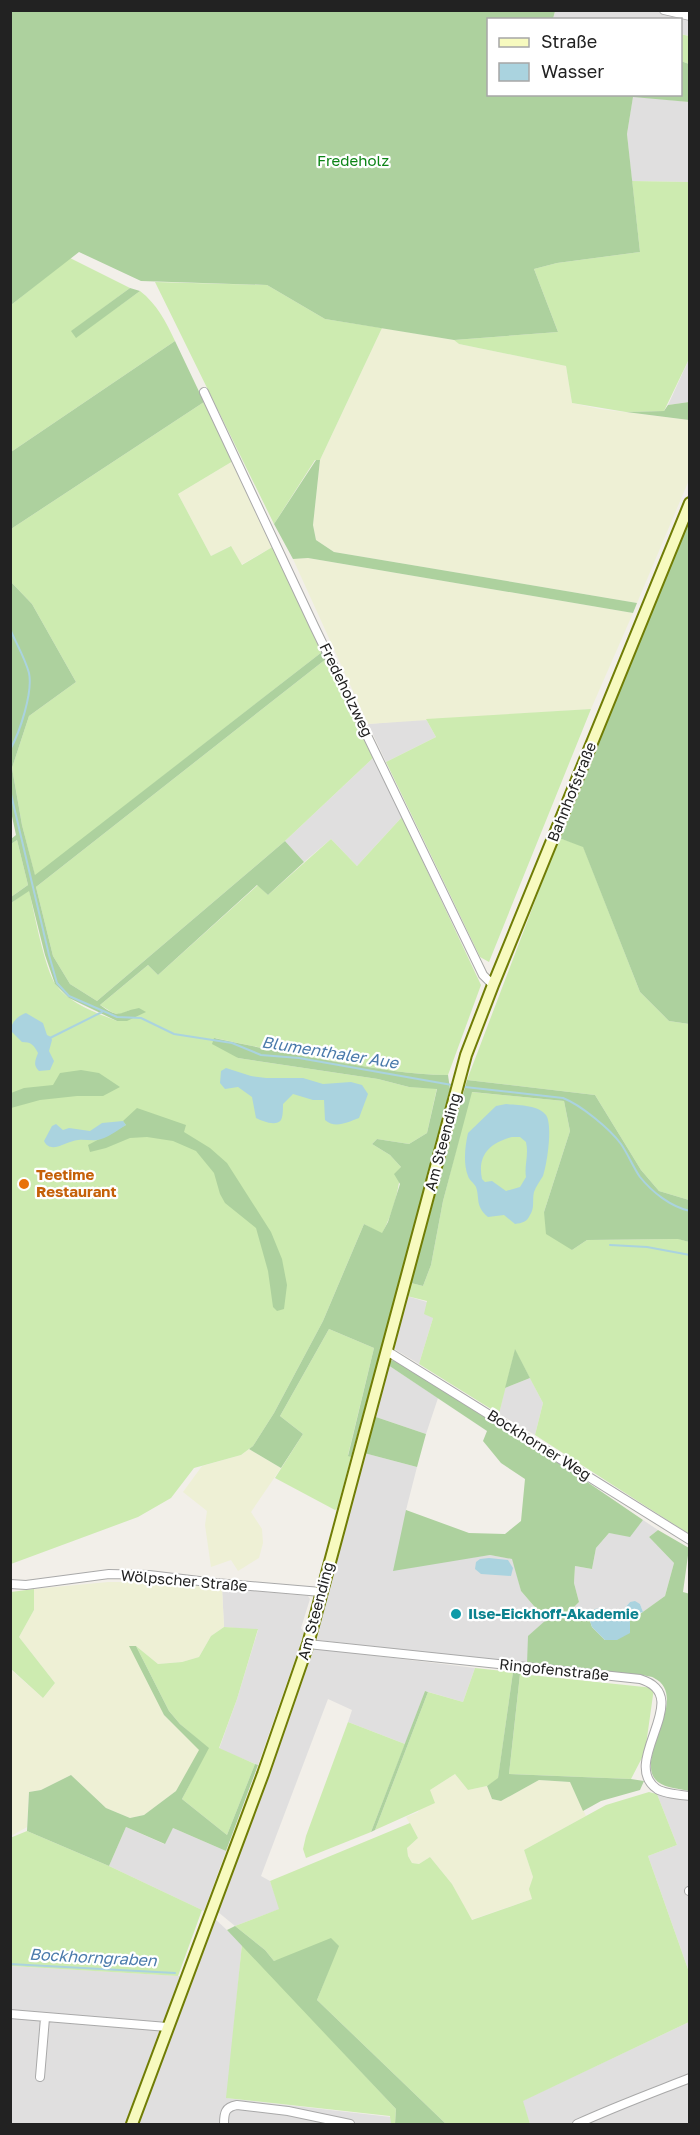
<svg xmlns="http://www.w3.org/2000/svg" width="700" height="2135" viewBox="0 0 700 2135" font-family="'Golos Text',sans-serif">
	<rect width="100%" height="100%" fill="#f2efe9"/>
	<path fill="#e0dfdf" d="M555,11H689V36L681,34L680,20H553Z
		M633,96L689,102V182L632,181L627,134Z
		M689,359V402L668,405Z
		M426,719L436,737L386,762L368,724Z
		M373,758L402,817L357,866L331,839L304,862L285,841Z
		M407,1296L427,1302L433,1318L419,1364L396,1350L393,1345Z
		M388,1365L438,1398L426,1434L373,1416Z
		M530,1378L543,1403L535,1435L499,1414L505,1388Z
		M364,1453L417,1467L406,1510L467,1558L490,1555L513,1559L521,1591L546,1620L527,1664L317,1640L326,1598Z
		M643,1520L658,1530L649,1537L674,1563L665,1596L643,1612L640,1604L630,1602L616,1618L601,1608L592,1610L580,1621L571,1610L579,1602L574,1583L575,1566L592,1569L596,1548L609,1533L630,1536Z
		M222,1588L308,1596L310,1599L301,1628L304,1632L298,1651L258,1765L219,1749L237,1699L258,1630L224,1627Z
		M313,1648L475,1668L463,1702L425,1691L405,1744L348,1722L352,1710L328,1699L261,1876L270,1881L280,1909L235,1926L218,1912Z
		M657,1794L689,1800V1972L648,1856L677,1845Z
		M126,1827L164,1844L173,1828L226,1851L204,1911L109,1866Z
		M214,1918L242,1944L227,2098L391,2117V2124H139Z
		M10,1966L181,1976L125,2124H11Z
		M689,2022V2124H530L522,2101Z"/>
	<path fill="#eef0d5" d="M382,328L454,340L459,344L566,366L572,403L600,409L689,420V480L637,603L334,552L316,540L313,525L320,460Z
		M233,461L274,546L241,565L230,546L211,556L178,494Z
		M308,558L633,613L591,709L368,724L293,559Z
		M249,1449L281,1468L251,1512L262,1529L263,1543L259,1558L238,1571L231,1560L211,1567L205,1525L207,1511L183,1492L202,1466L241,1455Z
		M108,1582H158L222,1588L224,1627L211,1636L199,1657L182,1662L158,1664L136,1646L164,1715L200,1750L176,1791L144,1815L130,1818L106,1808L71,1775L41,1790L29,1792L27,1827L11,1836L10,1669L43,1698L55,1683L19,1637L34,1610V1589Z
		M455,1774L468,1790L487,1786L492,1799L501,1801L539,1780L570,1782L586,1816L524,1850L533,1877L530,1889L532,1899L471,1920L452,1884L430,1857L419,1864L412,1863L408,1856L407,1848L418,1838L406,1817L418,1812L430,1790Z"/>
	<path fill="#cdebb0" d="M680,34L689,36V64L681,61Z
		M632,181L689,182V359L664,411L626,412L572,403L566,366L459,344L454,340L558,332L534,269L557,263L640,252Z
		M70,258L130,288L72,331L76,337L140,291C157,304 166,322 175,341L11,452V305Z
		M155,282L267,285L325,319L382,328L320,460H315L274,524Z
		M204,402L233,461L178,494L211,556L231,546L242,565L274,546L322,652L35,876L22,825L12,768L29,716L76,682L32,604L11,582V529Z
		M326,659L373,758L285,841L97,1001L70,984L53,956L36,887Z
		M591,709L489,962L480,957L386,762L436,737L426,719Z
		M402,817L481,985L448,1075C410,1075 375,1068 338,1062C296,1055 256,1047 215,1038L238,1058L378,1079L409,1087L437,1088L427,1133L409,1144L377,1139L372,1144L390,1155L401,1167C399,1191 393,1212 382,1234L364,1224L323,1321L274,1413L253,1446L241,1455L194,1468L171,1498L138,1517L11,1564V903L29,890C34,912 45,970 56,985C70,1004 97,1013 117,1021L130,1010C116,1018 114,1013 100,1005L148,965L158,975L258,885L268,895L331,839L357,866Z
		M559,838L583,846L640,992L669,1021L689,1024V1200L659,1191L641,1170L595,1095L467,1080Z
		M17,840L28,885L11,897V844Z
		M471,1092L564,1101L570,1131L544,1212L572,1250L587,1240L679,1239L689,1242V1534L535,1435L543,1403L515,1350L499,1414L419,1364L433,1318L424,1314L427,1301L407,1296L411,1283L423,1286L431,1265L443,1201Z
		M329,1329L374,1348L348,1455L351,1457L337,1509L335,1510L275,1478L303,1434L280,1416Z
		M34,1589V1610L19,1637L55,1683L43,1698L11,1669V1592Z
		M224,1627L258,1629L237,1699L219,1748L255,1764L227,1835L182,1799L208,1748L180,1724L169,1711L136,1646L158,1664L182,1662L199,1657L211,1636Z
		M475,1668L513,1672L498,1779L487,1786L468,1790L455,1774L430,1790L435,1803L375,1830L428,1692L463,1702Z
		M520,1674L654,1688L645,1752L631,1779L509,1774Z
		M348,1722L405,1744L371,1832L306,1858L303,1849L306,1836Z
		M649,1792L657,1794L677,1845L648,1856L689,1972V2022L523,2101L530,2124H446L317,2000L338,1946L274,1961L265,1950L235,1926L279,1909L270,1881L410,1823L418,1838L407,1848L408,1856L412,1863L419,1864L430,1857L452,1884L472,1920L532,1899L529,1889L533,1877L524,1850L606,1805Z
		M27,1831L109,1866L202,1910L178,1976L11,1966L10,1838Z
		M242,1944L396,2109L395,2124H391L390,2116L226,2098Z"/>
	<path fill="#add19e" d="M11,10L555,11L553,19L488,20V94H680L681,61L689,64V102L633,97L627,134L640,252L557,263L534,269L558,332L454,340L325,319L267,285L141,281L79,252L11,305Z
		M130,288L140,291L76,338L71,331Z
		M175,341L204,402L11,529V452Z
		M689,402V420L626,412L664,411L668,405Z
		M316,460H320L313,525L316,540L334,552L637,603L633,613L308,558L293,559L274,524Z
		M689,519V1024L669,1021L640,992L583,847L559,838Z
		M11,582L32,604L76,682L29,716L12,768L22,825L35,875L322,652L326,659L36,887L53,956L70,984L97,1001L285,841L304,862L268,895L257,885L158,975L148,965L100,1005C121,1020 117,1012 139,1008L146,1012L127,1021H117L69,998L55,984L45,955L29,891L11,903V897L28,885L17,840L11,844V839L16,835L10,807Z
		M214,1038C255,1047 296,1055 337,1062C375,1068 410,1075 448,1075L450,1089L405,1262L351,1457L348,1456L374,1348L329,1329L280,1416L303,1434L281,1468L249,1449L253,1446L274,1413L323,1321L364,1224L382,1233L388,1222L400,1184L394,1174L401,1167L390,1155L372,1144L377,1139L409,1144L427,1133L437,1089L409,1087L378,1079L238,1058L212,1044Z
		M81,1070L99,1073L120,1087L103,1096H77L40,1100L11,1108V1093L24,1088L53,1085L60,1073Z
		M467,1080L595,1095L641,1170L659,1191L689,1200V1242L678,1239L587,1240L572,1250L546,1234L544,1212L570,1131L564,1101L472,1092L443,1201L431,1265L423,1286L411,1283Z
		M137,1108L186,1125L184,1132L210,1148L227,1163L271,1232L282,1259L287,1285L284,1309L277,1311L273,1307L268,1271L256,1228L225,1203L220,1194L214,1173L196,1151L173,1141L147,1137L130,1138L106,1148L90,1152L88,1145L126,1125L123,1121Z
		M515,1349L530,1378L505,1388Z
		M394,1360L577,1475L643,1520L630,1537L609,1533L596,1548L592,1569L575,1566L574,1583L579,1602L571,1610L580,1621L588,1615L592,1627L605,1640L633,1615L640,1614L665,1596L674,1563L649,1537L658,1530L689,1548L683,1592L690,1594L689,1791C680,1789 666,1788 658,1782C631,1761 692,1697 654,1678C651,1676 645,1676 641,1675L527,1664L528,1636L546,1620L521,1591L512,1559L490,1555L393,1571L406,1510L469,1533L505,1534L521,1521L525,1479L501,1463L483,1441L487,1431L388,1365L389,1361Z
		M373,1416L426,1434L417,1467L364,1453Z
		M129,1646H136L169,1711L180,1724L209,1748L182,1799L227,1835L255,1764L258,1765L226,1851L173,1828L165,1844L126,1827L109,1866L27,1831L29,1792L41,1790L71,1775L106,1808L130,1818L144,1815L176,1791L199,1750L164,1715Z
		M513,1672L520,1674L509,1774L631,1779L644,1781L640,1790L601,1801L583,1811L570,1782L539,1780L501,1801L492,1799L487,1786L498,1778Z
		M425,1691L428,1692L375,1830L371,1832Z
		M235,1926L265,1950L274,1961L331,1938L339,1946L317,2000L446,2124H395L396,2109L227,1930Z"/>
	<path fill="#aad3df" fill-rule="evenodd" d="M26,1013L43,1023L47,1035L51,1037L52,1040L49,1051L54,1061L50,1070L39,1071C33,1065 35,1061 38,1053C34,1045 31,1042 22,1042L11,1031C10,1023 19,1015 26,1013Z
		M226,1068L251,1076L266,1078H303L323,1084L351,1082L362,1085L368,1094L359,1118C348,1122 335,1129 325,1120L324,1100H313L293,1094L283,1104C283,1108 283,1117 281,1120C276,1127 262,1121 256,1118L252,1097L238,1087L225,1089L220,1083L221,1071Z
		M506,1104C518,1105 539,1105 546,1115C553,1125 547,1165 543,1176C540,1181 536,1186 534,1192C532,1200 535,1208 530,1215C527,1222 522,1223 515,1224L504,1215L488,1217C475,1206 480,1199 476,1187C474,1183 469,1180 468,1176C463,1163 465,1146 468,1133L496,1106ZM512,1137H520L526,1142C529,1155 524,1166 526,1177L520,1187L506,1191L492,1181L485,1182L482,1179C477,1155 490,1143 512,1137Z
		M123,1121L126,1125C118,1130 106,1139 97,1140C91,1141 84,1139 78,1140C66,1141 51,1155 44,1141L52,1126L56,1124L63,1130L69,1128L90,1131L102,1123Z
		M489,1558L508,1560L513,1568L511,1576L481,1574L475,1569L476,1562L480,1559Z
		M635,1601L640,1604L643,1612L633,1615L630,1619V1633L617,1640H605L592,1627L588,1615L595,1609L601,1608L616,1618L630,1602Z"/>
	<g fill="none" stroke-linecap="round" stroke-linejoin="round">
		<path stroke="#aad3df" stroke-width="2" d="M10,629C16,643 25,658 29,673C33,692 20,732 10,750
			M10,790L49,955L57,983L69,996L117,1017L141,1018L174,1034L232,1043L261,1055L299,1058L452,1085
			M50,1038L102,1012
			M465,1087L563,1098C581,1105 610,1129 621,1144C628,1154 633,1167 640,1177C652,1192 671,1207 690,1211
			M610,1245L647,1247L690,1255
			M10,1964L175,1973"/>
		<g stroke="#a9a9a9" stroke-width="10">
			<path id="street" d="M664,10L690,16
				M204,392L314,626L483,975L493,985
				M387,1351L690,1540
				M10,1584L26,1585L109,1574L149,1575L216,1583L321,1592
				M308,1644L640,1679C697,1696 618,1762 657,1789C665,1794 681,1795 690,1796
				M689,1891H690
				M10,2014L167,2027
				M40,2077L45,2018
				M224,2124C224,2113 225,2107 237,2105L288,2111L350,2124
				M577,2124C614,2107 652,2093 690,2078"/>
		</g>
		<g stroke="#707d05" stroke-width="14">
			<path id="secondary" d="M132,2124L263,1774L308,1644L466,1055L493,985L690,503"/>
		</g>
		<use href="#street" stroke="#fff" stroke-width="8"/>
		<use href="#secondary" stroke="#f7fabf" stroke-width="10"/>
	</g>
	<circle fill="#e8710a" stroke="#fff" stroke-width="2" cx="24" cy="1184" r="6"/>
	<circle fill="#0f9aa8" stroke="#fff" stroke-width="2" cx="456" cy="1614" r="6"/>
	<g text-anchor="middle" stroke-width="4.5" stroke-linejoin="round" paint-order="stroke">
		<g font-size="15" fill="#0c8416" stroke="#fff">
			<text x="353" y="166">Fredeholz</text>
		</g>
		<g font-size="15" fill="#222" stroke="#fff">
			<text transform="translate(346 690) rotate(64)" y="5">Fredeholzweg</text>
			<text transform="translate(572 792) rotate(-68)" y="5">Bahnhofstraße</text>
			<text transform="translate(443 1142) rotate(-75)" y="5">Am Steending</text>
			<text transform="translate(539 1445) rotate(32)" y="5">Bockhorner Weg</text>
			<text transform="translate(184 1581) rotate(5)" y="5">Wölpscher Straße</text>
			<text transform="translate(316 1611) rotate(-75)" y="5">Am Steending</text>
			<text transform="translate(554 1670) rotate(6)" y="5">Ringofenstraße</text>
		</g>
		<g font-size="15" font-weight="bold" fill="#c56008" stroke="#fff" text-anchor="start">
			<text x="36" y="1180">Teetime<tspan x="36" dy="17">Restaurant</tspan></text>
		</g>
		<g font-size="15" font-weight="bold" fill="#0d838f" stroke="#fff" text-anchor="start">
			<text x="468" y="1619">Ilse-Eickhoff-Akademie</text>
		</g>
		<g font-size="16" font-style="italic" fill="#4a7aab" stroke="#fff">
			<text transform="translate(330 1052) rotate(9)" y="6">Blumenthaler Aue</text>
			<text transform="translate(93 1957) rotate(3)" y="6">Bockhorngraben</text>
		</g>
	</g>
	<rect width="700" height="2135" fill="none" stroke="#222222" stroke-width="24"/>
	<rect x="487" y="18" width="195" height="78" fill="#ffffff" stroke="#a7a7a7" stroke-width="1.5"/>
	<rect x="499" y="38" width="30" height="9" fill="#f7fabf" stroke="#a7a7a7" stroke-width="1.5"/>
	<text x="541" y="48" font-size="18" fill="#222222">Straße</text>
	<rect x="499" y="63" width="30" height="18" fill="#aad3df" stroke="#a7a7a7" stroke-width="1.5"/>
	<text x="541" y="78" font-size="18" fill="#222222">Wasser</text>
</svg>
